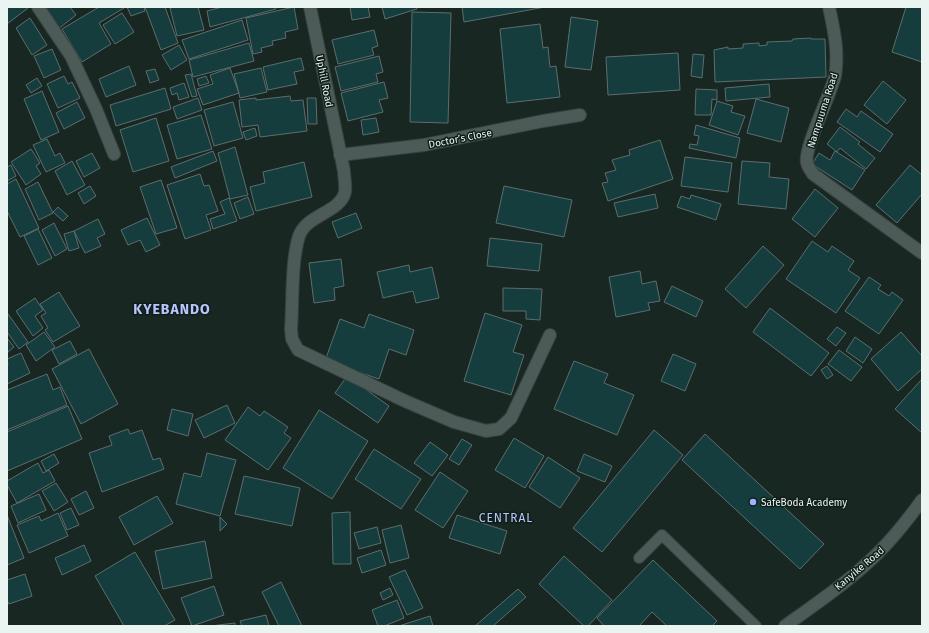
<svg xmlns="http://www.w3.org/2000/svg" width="929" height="633" viewBox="0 0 929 633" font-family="'Fira Sans',sans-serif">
	<rect width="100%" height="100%" fill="#192723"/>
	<path fill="#163d3d" stroke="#5c6d6d" d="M7,7H27L28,8L7,24Z
		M40,7H70L76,15L57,30Z
		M99,7H124V8L99,23L111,44L82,62L62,29Z
		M127,7H144L145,11L131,16Z
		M145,7H165L178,43L161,50Z
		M175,7H198L204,30L177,36L170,8Z
		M222,7H275L276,9L210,27L207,11Z
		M294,7L298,29L285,32L286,38L272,41L273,45L261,48L262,52L253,54L246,18Z
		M350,7H368L370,17L352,20Z
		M382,7H416L417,9L385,19Z
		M462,7H545L464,22Z
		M906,7H922V62L892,52Z
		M412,12L451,13L448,123L410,122Z
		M122,13L134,32L115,44L103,25Z
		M571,17L598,21L591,70L565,67Z
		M30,18L47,45L32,55L16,28Z
		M242,20L248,40L189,59L182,40Z
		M540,24L543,48L548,47L550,67L556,66L560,97L507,103L500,29Z
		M374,30L378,46L372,48L374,55L338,64L332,40Z
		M811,38V39H825L826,77L715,82L714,50L728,47V49L743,48V44L759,43V46L767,45V42L792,41L793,39Z
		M249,43L254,61L193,77L189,60Z
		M179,45L187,60L171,70L162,55Z
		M52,49L61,70L44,78L34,56Z
		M678,53L680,90L608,95L606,57Z
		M693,54L704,55L702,78L691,76Z
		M379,56L383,72L376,74L378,82L341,91L335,67Z
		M301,58L304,70L294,72L297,84L268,90L263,67Z
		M129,66L136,85L106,97L99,79Z
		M230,68L239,93L203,105L197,89L213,84L210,75Z
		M261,68L267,92L240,98L234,74Z
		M155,69L159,80L150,83L146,71Z
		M191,74L197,96L192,97L185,75Z
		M64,76L68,84L72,82L80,98L58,108L47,84Z
		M206,76L209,83L199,86L197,79Z
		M37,78L42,86L31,93L26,85Z
		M883,81L906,100L887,124L864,105Z
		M384,82L388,98L379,100L383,112L348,121L341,93Z
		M184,83L189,97L179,100L177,93L172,95L170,88Z
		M769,84L770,97L726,101L725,88Z
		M165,88L171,109L116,126L110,105Z
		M696,89L717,90V100L712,99L711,115H695Z
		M42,91L59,132L41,140L24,99Z
		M290,96L291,101L303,100L307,131L260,137L258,125L242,127L239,100L256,98V100Z
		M198,98L202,110L177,119L173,107Z
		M307,98H316L317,124H308Z
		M756,99L789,108L781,142L747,133Z
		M717,101L733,106L731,112L745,116L738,135L709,125Z
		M77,102L85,118L64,129L56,113Z
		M233,102L243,138L214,146L204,110Z
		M846,109L857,117L861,111L893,134L880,152L837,122Z
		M201,115L212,149L177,159L167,125Z
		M156,118L169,161L133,172L120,130Z
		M376,118L379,132L363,135L361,120Z
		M696,125L740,138L736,158L689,148L690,144L697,145L699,136L694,135Z
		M840,127L860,142L858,144L875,158L866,169L840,148L837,152L827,144Z
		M255,128L257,136L246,140L243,132Z
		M47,139L55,156L60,153L65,163L46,172L33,145Z
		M660,140L673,179L608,201L602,183L608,182L605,173L616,170L612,160L630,155L629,150Z
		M235,147L248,195L230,199L218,153Z
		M31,149L40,163L36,166L41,174L26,185L11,162Z
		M213,151L217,161L175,178L171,167Z
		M835,151L865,170L852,190L812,164L819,153L830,160Z
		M92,153L100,168L84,177L76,161Z
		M685,157L732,163L728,192L681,186Z
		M72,161L85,185L67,195L55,171Z
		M742,161L770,163L769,177L789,179L786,209L738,204Z
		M304,162L312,197L256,211L250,187L265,183L263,172Z
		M11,165L16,176L7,181V167Z
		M910,165L922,175V194L897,223L876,205Z
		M200,174L204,186L209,185L218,211L206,215L211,230L185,239L167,185Z
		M16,179L39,228L20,237L7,211V184Z
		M161,180L177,228L156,234L140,187Z
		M38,182L53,213L39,220L25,189Z
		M90,186L96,196L84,204L78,193Z
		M504,186L572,200L564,237L496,223Z
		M815,189L838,208L815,237L792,219Z
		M655,194L658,208L618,217L614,203Z
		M691,195L721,204L716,220L677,207L681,196L690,199Z
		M248,197L254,214L240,219L234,203Z
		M229,198L237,221L213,229L210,219L225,214L220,202Z
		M58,207L68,216L63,221L53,212Z
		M356,213L362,228L338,238L332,222Z
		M147,218L160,245L146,252L140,240L128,245L121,230Z
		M98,219L105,234L97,238L101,246L85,253L74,231Z
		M54,223L67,249L55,256L42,230Z
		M38,229L52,258L38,265L24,236Z
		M74,231L79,248L69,251L64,234Z
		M490,238L542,244L539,271L487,266Z
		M812,241L828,252L832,246L854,261L848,270L860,278L836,313L786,279Z
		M763,246L784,265L746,308L725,289Z
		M341,259L344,286L334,288L335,300L314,303L309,263Z
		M409,265L410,272L432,267L439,298L416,303L413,291L383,298L377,272Z
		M640,271L642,284L656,281L660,301L648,303L650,310L616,317L609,277Z
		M869,277L881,285L878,289L889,296L892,292L903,300L879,334L845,311Z
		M672,286L703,301L696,317L664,302Z
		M503,288L542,289L540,320L526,319V311H503Z
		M59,292L80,326L53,342L45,330L48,328L41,316L46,313L40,304Z
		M35,298L43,310L35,316L43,328L33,336L16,311Z
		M770,308L829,353L811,376L753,332Z
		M485,313L522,325L513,352L524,355L511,395L464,381Z
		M8,314L28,342L19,349L7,332V315Z
		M369,314L414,330L406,355L389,349L379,379L325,361L340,319L364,328Z
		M837,327L846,333L836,346L827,339Z
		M44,332L55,347L36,361L26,345Z
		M901,332L922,356V369L898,391L871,359Z
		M855,337L872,349L863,363L846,351Z
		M7,338L14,347L7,353Z
		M70,341L77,354L59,364L52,350Z
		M89,349L118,404L81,424L52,369Z
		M839,350L862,367L851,381L828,364Z
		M21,353L30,373L7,384V365H8L7,359Z
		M673,354L696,364L685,391L661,381Z
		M574,361L608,374L604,383L634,395L617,435L554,409Z
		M827,366L833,375L827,379L821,370Z
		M47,374L53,390L60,387L67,405L7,430V390Z
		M347,376L389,406L378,423L335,393Z
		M922,379V433L895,409Z
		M227,405L235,423L204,438L195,420Z
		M68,406L82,439L7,471V432Z
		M248,407L260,416L264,411L288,427L284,433L291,438L268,470L225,440Z
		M172,409L193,414L188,436L167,430Z
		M319,410L368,441L332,499L283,468Z
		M128,429L130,434L142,430L153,460L160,458L164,469L102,492L89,453L112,445L109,436Z
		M654,430L683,455L602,552L573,528Z
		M705,434L824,544L800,569L682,460Z
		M514,438L544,456L525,488L495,470Z
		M462,439L472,445L459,465L449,459Z
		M430,442L448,455L432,476L414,463Z
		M374,449L421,479L401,509L355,479Z
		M207,453L236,460L220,516L176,504L184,473L201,477Z
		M54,454L59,463L46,471L41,461Z
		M584,454L612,466L605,482L577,471Z
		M548,457L580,478L560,508L529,487Z
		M38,463L43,473L49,470L55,481L17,503L7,485V481Z
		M440,472L468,491L443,528L415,510Z
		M244,476L300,488L292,526L235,514Z
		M56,483L68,502L54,511L42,491Z
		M86,491L94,508L79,515L71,499Z
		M39,494L46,510L18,523L11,506Z
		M157,496L173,523L134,545L119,517Z
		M71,508L79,525L67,530L60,513Z
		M350,512L351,564H333L332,513Z
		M58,513L68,536L29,553L17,525L39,516L41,521Z
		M7,515L24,558L7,565Z
		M457,515L507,531L500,554L449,538Z
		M220,517L227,524L220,531Z
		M401,525L409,558L390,563L382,530Z
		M377,527L381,543L359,549L354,533Z
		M205,541L212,578L163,589L155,551Z
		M84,545L91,561L62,575L55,558Z
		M381,550L386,565L362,573L357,558Z
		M135,552L175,620L164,626H124L95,576Z
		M564,556L612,600L588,626H584L539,584Z
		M653,560L717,621L712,626H667L652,612L639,626H604L597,618Z
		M405,570L423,608L407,615L389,577Z
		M25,574L32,596L9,604L7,600V580Z
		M281,582L302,626H279L262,592Z
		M214,586L224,615L192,626L181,598Z
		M390,588L393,595L383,600L380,593Z
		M518,589L526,597L493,626H475Z
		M397,600L404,618L384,626H378L372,610Z
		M266,615L269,626H242L240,621Z
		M430,616L433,626H399Z
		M235,623V626H210Z"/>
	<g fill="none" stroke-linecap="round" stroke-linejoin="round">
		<g stroke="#37423f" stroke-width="12">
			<path id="service" d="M639,558L662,535L756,626"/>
		</g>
		<g stroke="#37423f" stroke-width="14">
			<path id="minor" d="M38,7L71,56L96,109L114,154
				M310,7L344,171C344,178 346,185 345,192C340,213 307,214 299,236C291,262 293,301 291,329L292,339L298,350L405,401L454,422L486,431L499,429L511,418L550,335
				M829,7C834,30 839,53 835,76C831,94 803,150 807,163C808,167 811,171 813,174L922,253
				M340,155L424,145L543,121L580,115
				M785,626C817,603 851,580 879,552C895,536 909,518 922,500"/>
		</g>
		<use href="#service" stroke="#4c5b57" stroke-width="10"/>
		<use href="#minor" stroke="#4c5b57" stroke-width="12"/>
	</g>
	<circle fill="#a4b2fc" stroke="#101e1a" stroke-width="1.5" cx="753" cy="502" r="4"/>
	<g text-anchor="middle" stroke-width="3" stroke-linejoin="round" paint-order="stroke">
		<g font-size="10" fill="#eaf4f1" stroke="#101e1a">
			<text transform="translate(325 81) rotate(79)" y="4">Uphill Road</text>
			<text transform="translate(822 110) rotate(-72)" y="4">Nampuuma Road</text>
			<text transform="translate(460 138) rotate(-11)" y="4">Doctor’s Close</text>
			<text transform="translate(859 568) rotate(-40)" y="4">Kanyike Road</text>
		</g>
		<g font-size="10" fill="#eaf4f1" stroke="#101e1a" text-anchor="start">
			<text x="761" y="506">SafeBoda Academy</text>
		</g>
		<g font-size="12" letter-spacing="1" fill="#b9c5fd" stroke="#101e1a">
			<text x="506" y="522">CENTRAL</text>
		</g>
		<g font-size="14" font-weight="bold" letter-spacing="1" fill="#b9c5fd" stroke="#101e1a">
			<text x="172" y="314">KYEBANDO</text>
		</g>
	</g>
	<rect width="929" height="633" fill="none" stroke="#eaf4f1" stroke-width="16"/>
</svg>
